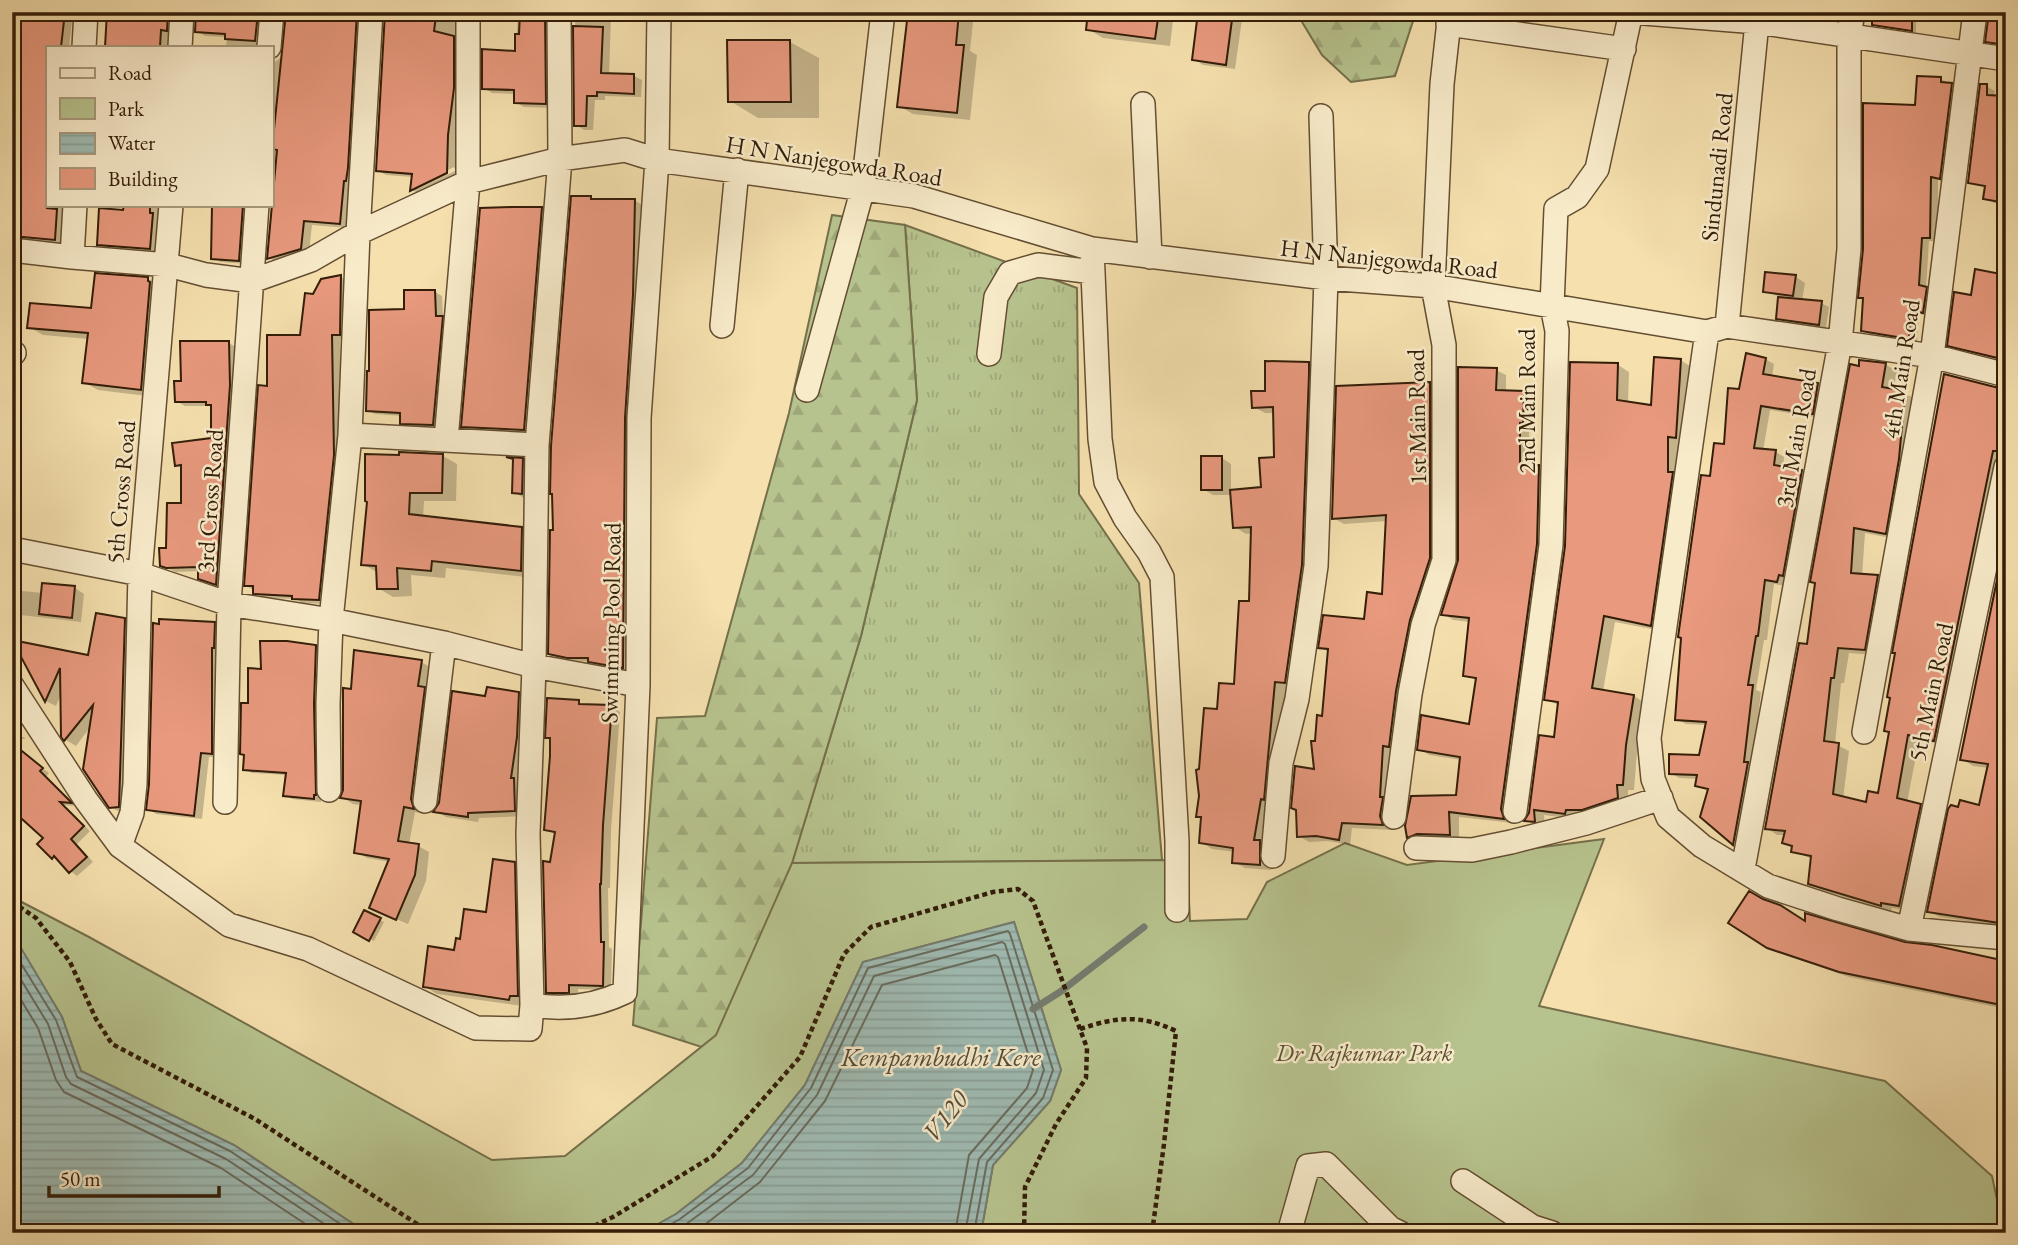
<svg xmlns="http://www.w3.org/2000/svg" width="2018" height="1245" viewBox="0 0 2018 1245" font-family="'EB Garamond',serif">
	<defs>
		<pattern id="grass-tufts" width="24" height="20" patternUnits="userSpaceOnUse" patternTransform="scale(1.75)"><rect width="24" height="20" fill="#b7c38e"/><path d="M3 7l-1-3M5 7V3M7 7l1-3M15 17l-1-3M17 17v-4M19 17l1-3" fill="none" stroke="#9ea779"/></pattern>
		<pattern id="forest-firs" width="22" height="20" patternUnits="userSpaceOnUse" patternTransform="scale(1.75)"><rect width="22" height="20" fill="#b7c38e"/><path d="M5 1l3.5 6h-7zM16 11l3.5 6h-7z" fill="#9ea779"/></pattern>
		<pattern id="water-rules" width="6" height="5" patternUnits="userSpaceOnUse" patternTransform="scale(1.75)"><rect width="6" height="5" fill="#9fbbb3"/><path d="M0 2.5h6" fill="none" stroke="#89a098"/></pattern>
	</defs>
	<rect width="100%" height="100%" fill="#f5e0ae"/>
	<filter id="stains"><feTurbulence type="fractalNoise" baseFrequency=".00286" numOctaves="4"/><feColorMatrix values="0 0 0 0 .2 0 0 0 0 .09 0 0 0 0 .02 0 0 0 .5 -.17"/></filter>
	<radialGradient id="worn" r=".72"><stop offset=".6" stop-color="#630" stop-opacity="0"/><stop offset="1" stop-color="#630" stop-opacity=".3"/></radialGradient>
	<path fill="url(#grass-tufts)" stroke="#75704b" stroke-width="2" d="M905,225L1077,288L1079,494L1139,583L1162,860L792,863L861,636L917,400Z"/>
	<path fill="url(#forest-firs)" stroke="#75704b" stroke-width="2" d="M1296,12H1416L1395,76L1351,82L1322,55Z
		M832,215L905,225L917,400L861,636L742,1028L714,1051L633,1025L657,718L705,716L789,413Z"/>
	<path fill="#b7c38e" stroke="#75704b" stroke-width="2" d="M1604,839L1539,1006L1885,1081L1992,1176L2004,1233H981L993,1165L1050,1101L1061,1070L1014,922L863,962L805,1085L742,1163L676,1214L642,1233H367L234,1145L81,1071L62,1017L18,944L12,941V897L89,937L492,1160L565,1156L716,1035L792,863L1187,860L1190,921L1247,919L1267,882L1345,843L1407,865Z"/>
	<path fill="url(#water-rules)" stroke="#747c6f" stroke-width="2" d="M1014,922L1061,1070L1050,1101L993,1165L981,1233H642L676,1214L742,1163L805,1085L863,962Z
		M12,941L18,943L62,1017L81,1071L234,1145L367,1233H12Z"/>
	<path fill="#0003" d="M12,12H73L69,47H47V205H64L63,244L12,239Z
		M102,12H177L169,47H106L108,21L101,17Z
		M196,12H268L264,47H226L227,37L205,36L197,31Z
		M286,12H366L348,228L312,225L309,253L277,262L269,258L273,205L271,61L275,62L281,57Z
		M387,12H463L462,93L455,169L454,167L419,185V188L455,171V177L420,194L412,190L413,177L386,175L377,170Z
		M518,12H555L553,108L524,107L515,102L516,94L492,93L484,88L516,52Z
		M575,12H644L643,19L611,17L609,75L634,76L642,80L641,97L605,96V100H595L593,130H584L576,125Z
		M909,12H974L970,51L977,55L970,120L913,114L899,106Z
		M1090,12H1174L1170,46L1103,38L1088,29Z
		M1200,12H1243L1235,69L1203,65L1194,59Z
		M1874,12H1914L1916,14V32L1878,26L1873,24Z
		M2006,12V48L1987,41Z
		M790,42L819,58V118H758L730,101Z
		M1941,79L1959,89L1948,182L1938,180V241H1929L1926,289L1934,293L1931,316L1919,314L1917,342L1871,335L1863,330L1864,299L1860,297L1916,107Z
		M1986,86L1995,91L1994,97L2006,98V205L1994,203L1985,198L1986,188L1970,182Z
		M590,198L595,200H634L644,206L632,672L600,666L593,662L560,659L550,653L555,532Z
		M125,205H162L158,253L107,249L99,244L125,211Z
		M214,205H252L247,264L221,262L212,258Z
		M542,208L549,213L532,434L471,430L463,426Z
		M341,277L349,282L348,339H340L342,460L327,604L302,603L296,599L263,598L246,585L269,387L302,337L314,295L322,280Z
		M1796,277L1805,283L1802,301L1821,303L1829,307L1826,328L1785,322L1778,318L1780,297L1765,291Z
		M2006,277V363L1960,351L1949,345L1972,297Z
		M148,279L162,287L155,397L98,390L84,382L89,339L43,335L29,327L92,310Z
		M435,292L442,296L443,318L450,322L441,429L410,427L402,423V416L375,414L368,410L406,311Z
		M229,343L237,348L225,588L199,578L200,571L176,572L161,565L183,505V469L177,465L213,439V406H185L176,401L183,383Z
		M1765,359L1774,364L1772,377L1818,385L1827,390L1821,418L1770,410L1763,451L1776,452L1784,457L1783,468L1802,471L1811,476L1786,586L1774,584L1767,640H1764L1756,690L1761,692L1742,848L1702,816L1709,791L1697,785L1698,779L1679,778L1671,773L1701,757L1707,725L1686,724L1677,719L1711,478L1725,446L1741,390Z
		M1680,360L1692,367L1686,443L1678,442L1679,478L1662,631L1615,622L1603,691L1634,696L1645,703L1637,752L1634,790H1628V804L1576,819L1544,815L1545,827L1537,826L1527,820L1556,739L1560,706L1546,699L1618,365L1629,372L1628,403L1652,407Z
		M1861,362L1886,365L1897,371L1893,391L1904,393L1915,399L1896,539L1865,533L1862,576L1878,577L1888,583L1875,655L1849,653L1844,683H1841L1835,744L1849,751L1843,799L1867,805L1879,795L1945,376L2006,390V457L1945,745L1919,740L1907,803L1920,805L1931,811L1910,911L1892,908L1891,911L1821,890L1810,883L1812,859L1793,851V848L1784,843L1786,835H1777L1767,828L1809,646Z
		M1308,364L1319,370L1296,688H1286L1271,870L1245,868L1234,862L1235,852L1212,849L1201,842L1203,819L1198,816L1201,771L1219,711L1235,686L1251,603L1253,533L1246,534L1235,527L1232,495H1213L1203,489L1222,458L1231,464V492L1263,489L1276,459L1275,413H1265L1254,407L1267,392Z
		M1496,370L1506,375V392L1523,393L1533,398L1532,427H1529L1530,467H1539L1549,473L1511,816L1513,823L1459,817V840L1418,842L1409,837L1457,797L1462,760L1429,755L1419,749L1471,726L1478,681L1465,675L1470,622L1453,620L1443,614L1460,560Z
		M1430,384L1440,390V564L1390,823L1392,830L1352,828L1350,845L1328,841L1309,842L1299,836L1316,771L1324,718L1329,652L1320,647L1365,621L1384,596L1387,521L1344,524L1333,518Z
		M443,456L457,464L456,501H424L423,518L521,528L536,537L535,578L446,568L445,578L411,575L412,596L393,597L378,588V573L363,564L369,502Z
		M522,460L532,465L531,498H524L514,492Z
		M2006,545V927L1940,917L1929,911L1960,809L1980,807L1989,768L1973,766L1962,759Z
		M44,585L75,588L84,594L81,622L12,614V590L43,593Z
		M124,620L135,626L122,813L110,807L91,726L76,746L66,740L63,736L62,692L56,706L46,701L15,642L90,658Z
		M214,624L222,629L220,757H209L202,819L156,814L148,809Z
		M316,646L323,650V798H321V802L292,799L285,795L287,775L252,773L245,769L249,705L262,670Z
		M421,662L432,668L422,807L424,814L415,812L409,844L418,846L429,852L426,881L408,924L382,913L390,862L367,858L356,852L362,805L353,804L342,797L345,790L352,691Z
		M518,694L529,700L525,816L479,818L478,822L446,817L436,811L487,698Z
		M578,702L586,706L611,707L620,712L611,830L610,888H608L609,947L612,949L611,990L578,989V997H556L547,991L552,864L556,835L546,829L552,740L547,737Z
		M12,732L23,737L26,739H12Z
		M12,744L49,773L46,777L77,806L63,805L90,831L77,844L93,862L77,876L53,857Z
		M514,864L527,871L522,1006L437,994L424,986L456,952L462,941L487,914Z
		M365,913L384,922L374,941L355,932Z
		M1806,923L2006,963V1009L1849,977L1779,953L1768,947Z"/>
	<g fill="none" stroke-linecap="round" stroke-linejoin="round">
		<path stroke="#696c5e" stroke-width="2" d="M12,949L56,1020L77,1077L230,1151L354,1233
			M12,965L48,1024L66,1077L71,1084L226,1159L338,1233
			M12,985L38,1028L56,1080L64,1092L221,1168L319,1233
			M656,1233L680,1219L748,1168L811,1088L868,968L1008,931L1010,934L1053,1070L1043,1098L987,1162L974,1233
			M674,1233L753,1175L817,1095L874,976L1002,942L1005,944L1044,1070L1036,1093L979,1159L965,1233
			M694,1233L760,1182L825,1101L882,985L995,955L998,957L1033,1070L1027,1088L969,1155L955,1233"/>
		<path stroke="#747c6f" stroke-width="7" d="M1033,1009L1060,992L1144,927"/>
	</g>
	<path fill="#e8997e" stroke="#331d08" stroke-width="2" d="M12,12H65L61,47H47V208L57,209L55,240L12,236Z
		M107,12H168L167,31L161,30L160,47H105Z
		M196,12H258L255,41L225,39V34L195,32Z
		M286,12H357L348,168L346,181H344L340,224L304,221L301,249L267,259L277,150L272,149Z
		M385,12H417V14L436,16L434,31L454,36V88L448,135L447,173L410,191L412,174L376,171Z
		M520,12H545L546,104L514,103V90L482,89V49L515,51V34H519Z
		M908,12H959L956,45H964L957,113L897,107Z
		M1088,12H1159L1155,39L1086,30Z
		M1198,12H1233L1226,65L1192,60Z
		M1872,12H1912V31L1872,25Z
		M1989,12H2006V45L1985,42Z
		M573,26L603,27L601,73L634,74V94L597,92V96H587L586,126H574Z
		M727,40H790L791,102H728Z
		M1917,76L1941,77V82L1952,83L1940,179L1931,177L1930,238H1922L1919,285L1927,287L1923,313L1911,311L1909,339L1861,331L1863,298H1858L1863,249V103L1915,105Z
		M1980,84H1987V95L2006,96V203L1983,199L1985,186L1968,183Z
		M571,196H591V199H635L633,295L625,418L623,668L588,662V658H567L548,654L550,530H553L552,494H550L551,446Z
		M124,205H150V213H153L150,249L97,245L99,208L123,210Z
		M212,205H243L239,261L211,259Z
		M512,207H542L524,430L461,427L480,208Z
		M1975,269L2006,275V360L1947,346L1954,292L1971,295Z
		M1765,272L1796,275L1793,296L1763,292Z
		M95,273L148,277V281L150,282L141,390L82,383L88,333L27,328L30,303L91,308Z
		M341,275L340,335H332L334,455L319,600L292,599V596L253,594V586H244L258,385L267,386V335H300L305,293L313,294L321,279Z
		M404,290H435L436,316H443L433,425L400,424V413L366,411L367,371H369V310L404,309Z
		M1778,297L1822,301L1819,325L1776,319Z
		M180,341H229L230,385L216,585L198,579V567L166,568L160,566L159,548H166L167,503H181V465L175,466L172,443L211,438V405H206V402H175L174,381H181Z
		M1746,353L1766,358L1763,374L1818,383L1813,414L1761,406L1754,448L1776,450L1774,465L1802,470L1783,576L1779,575L1777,582L1765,580L1758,636H1756L1748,685H1753L1744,762H1748L1733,845L1700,817L1708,789L1695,786L1697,775L1669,774V754L1699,755L1706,722L1675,720L1681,638L1678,637L1701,475L1710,476L1714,443L1724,444L1728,388L1739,389Z
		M1654,357L1681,359L1676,438L1668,437V472H1673L1651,626L1604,616L1592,688L1634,695L1626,745L1623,785H1617L1618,798L1582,810H1566L1565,814L1534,810L1535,822L1524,821L1529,813L1539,735L1554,737L1558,702L1544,700L1565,546L1570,362L1618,363L1617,400L1651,405Z
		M1859,360L1886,363L1882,387L1905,391L1899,459L1886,534L1854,528L1851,573L1878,575L1865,650L1838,648L1834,678H1831L1824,741L1839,743L1833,794L1866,802L1868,791L1878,793L1889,732L1884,731L1890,698L1887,697L1895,653H1892L1944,374L1999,388L1997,451H1993L1934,741L1908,735L1897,798L1921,804L1899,906L1881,903V906L1808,884L1811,856L1791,852L1792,846L1782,843L1785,831L1765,829L1799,643L1807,644L1815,583L1810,582L1850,364L1859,366Z
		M1265,361L1309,362V374L1302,565L1285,683L1275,682L1264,800L1261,799L1254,840H1260V865L1232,863L1233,848L1199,843L1201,817H1196L1199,796L1196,770L1199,769L1204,708L1217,709L1219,683L1234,684L1239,601H1249L1251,527L1233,528L1230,490L1261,487L1259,458L1274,457L1273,407L1252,408L1251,391H1265Z
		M1458,367L1497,368L1496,390L1524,391L1523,423H1520V466L1539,465L1537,544L1501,809L1504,819L1449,812L1450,835L1417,834L1407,838L1405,826L1411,796L1456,795L1460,757L1417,750L1421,715L1469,724L1476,678L1463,676L1469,618L1441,615L1458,560Z
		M1430,382V558L1410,620L1396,691L1389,747L1383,746L1380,797H1383L1380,816L1383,825L1342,823L1339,840L1316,836L1297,837L1296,810L1291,808L1295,766L1314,769L1311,741H1315L1317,715L1322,716L1328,649L1318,648L1323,615L1364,619L1367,592L1382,594L1386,515L1332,519L1336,386Z
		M399,452L443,454L442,493H410L409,514L522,527L521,571L432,561L431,571L397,568L398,589H377L376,566L361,565L367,502L365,501V454L399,455Z
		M1201,456H1222V490H1201Z
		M506,457L523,458L522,494L512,493L513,459Z
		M2006,536V924L1927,912L1948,809L1951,805L1958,807L1960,800L1979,805L1988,764L1960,760Z
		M42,583L75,586L72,618L39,614Z
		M96,613L125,618L119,807L109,808L83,769L93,705L64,741L61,737L60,668L45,702L12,640L88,655Z
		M159,619L215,622L214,648H212V754L201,753L194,816L146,810L149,784L153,623L159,624Z
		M260,641H287L316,645L314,704L316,795H314V799L283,796L286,773L243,770L244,755L240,754L241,703H248V668L261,669Z
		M354,650L422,660L418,686L425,687L411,799L414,809L404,807L398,841L419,844L415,875L396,920L369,908L389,859L354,853L361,801L340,798L343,790V688L351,689Z
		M487,687L519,692L517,737L511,778H514L515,811L468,813V817L433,812L439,803L452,691L485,696Z
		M547,698L579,700V704L612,705L603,825L601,884H600L601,942H604L603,986L569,985V993H546L543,861L550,862L555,832L544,830L550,756V738H545Z
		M12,743L43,768L40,771L72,803L60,802L84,826L71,839L87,857L69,873L54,856L52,859L37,844L43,838L12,810Z
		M493,859L515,862L518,996H510L509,1000L423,987L428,946L454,950L456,938L460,939L464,909L486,912Z
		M1749,891L1763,899L1780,905L1805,921V913L1905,942L1932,945L2006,961V1006L1839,972L1767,948L1728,923Z
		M364,910L381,918L369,941L353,932Z"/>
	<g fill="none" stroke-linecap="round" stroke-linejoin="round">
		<g stroke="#644e32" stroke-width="26">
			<path id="minor" d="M1631,12L1757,22L2006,59
				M1448,24L1624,49
				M84,47L86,12
				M180,47L182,12
				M269,47L272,12
				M1143,104L1150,257
				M171,205L140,574L135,784L132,813L120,846L229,925L308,949L476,1028L530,1029L532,1005L528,834L534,666L537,445L560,159L559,12
				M1092,249L1100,439L1106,482L1125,518L1149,552L1162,577L1177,841V910
				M12,250L72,257L168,265L206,275L252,281L311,260L358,233L468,182L560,159L625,150L657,160L914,196L1092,249L1326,278L1433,286L1707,332L1727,326L1932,356L2006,375
				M72,257L75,205
				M722,326L737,170
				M1727,326L1758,12
				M1707,332L1649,738L1653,779L1668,817L1702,846L1768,886L1838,909L1909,929L2006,938
				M12,353H14
				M989,354L996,297L1010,273L1038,265L1093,272
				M807,390L863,188L883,12
				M350,435L537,445
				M446,440L468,182V12
				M12,549L140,574L229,604L331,620L444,643L534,666L638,685
				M12,686L86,800L120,846
				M1864,732L1932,356L1975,12
				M329,790L328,704L331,620L350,435L358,233L371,12
				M425,801L444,643
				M225,802L229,604L257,205
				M1515,811L1551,545L1557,331L1552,306L1556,209L1577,197L1597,169L1631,12
				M1394,817L1410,694L1423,625L1444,560V345L1433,286L1442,84L1450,12
				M1416,848L1472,850L1511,842L1586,823L1661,798
				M1273,856L1281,763L1297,699L1316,566L1326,278L1321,116
				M1743,869L1840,343L1849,249V36L1853,12
				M1909,929L2006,467
				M532,1005C563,1010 596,1006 625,992L638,685L639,418L657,160L659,12
				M1463,1181L1533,1227L1552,1233
				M1289,1233L1308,1166L1326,1164L1390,1228L1400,1233"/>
		</g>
		<path stroke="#331d08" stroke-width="4.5" stroke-dasharray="5 3.5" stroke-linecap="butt" d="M12,902L36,918L70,962L96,1019L112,1044L255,1119L431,1233
			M1080,1029C1116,1017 1140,1014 1176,1031L1164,1144L1152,1233
			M579,1233L613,1217L713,1156L800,1057L844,954L871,927L993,892L1018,889L1033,901L1087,1048L1086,1078L1056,1124L1025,1187L1024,1233"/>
		<use href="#minor" stroke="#f8ebca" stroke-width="23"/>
	</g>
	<g text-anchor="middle" stroke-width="5" stroke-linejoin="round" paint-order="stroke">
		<g font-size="24" fill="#331d08" stroke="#f8ebca">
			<text transform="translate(834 161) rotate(9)" y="8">H N Nanjegowda Road</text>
			<text transform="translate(1717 167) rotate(-84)" y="8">Sindunadi Road</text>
			<text transform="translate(1389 259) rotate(6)" y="8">H N Nanjegowda Road</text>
			<text transform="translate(1901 369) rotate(-81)" y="8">4th Main Road</text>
			<text transform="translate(1527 401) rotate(-90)" y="8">2nd Main Road</text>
			<text transform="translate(1417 417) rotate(-91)" y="8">1st Main Road</text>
			<text transform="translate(1796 438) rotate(-80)" y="8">3rd Main Road</text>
			<text transform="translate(121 492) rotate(-85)" y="8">5th Cross Road</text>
			<text transform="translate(210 501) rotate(-86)" y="8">3rd Cross Road</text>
			<text transform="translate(611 623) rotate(-89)" y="8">Swimming Pool Road</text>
			<text transform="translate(1931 692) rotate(-78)" y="8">5th Main Road</text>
		</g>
		<g font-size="24" font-style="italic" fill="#5b4f30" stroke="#f8ebca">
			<text x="1364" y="1061">Dr Rajkumar Park</text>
		</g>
		<g font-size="26" font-style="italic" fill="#534c3b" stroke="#f8ebca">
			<text x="941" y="1066">Kempambudhi Kere</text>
			<text transform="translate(945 1116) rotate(-52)" y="9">V120</text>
		</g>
	</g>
	<rect width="2018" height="1245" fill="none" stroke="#f5e0ae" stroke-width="42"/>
	<rect x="14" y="14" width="1990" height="1217" fill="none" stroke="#331d08" stroke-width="3.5"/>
	<rect x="21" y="21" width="1976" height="1203" fill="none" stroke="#331d08" stroke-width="2"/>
	<rect x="46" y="46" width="228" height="161" fill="#f8ebca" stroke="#a9997c" stroke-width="2"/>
	<rect x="60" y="68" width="35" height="10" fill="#f8ebca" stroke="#a9997c" stroke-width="2"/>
	<text x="108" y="80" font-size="21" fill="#331d08">Road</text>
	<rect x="60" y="98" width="35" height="21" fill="#b7c38e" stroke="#a9997c" stroke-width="2"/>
	<text x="108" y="116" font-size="21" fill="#331d08">Park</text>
	<rect x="60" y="133" width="35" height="21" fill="url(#water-rules)" stroke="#a9997c" stroke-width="2"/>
	<text x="108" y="150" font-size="21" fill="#331d08">Water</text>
	<rect x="60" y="168" width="35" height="21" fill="#e8997e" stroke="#a9997c" stroke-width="2"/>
	<text x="108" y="186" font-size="21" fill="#331d08">Building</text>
	<path d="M49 1186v10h170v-10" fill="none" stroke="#331d08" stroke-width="3.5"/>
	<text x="60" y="1186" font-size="21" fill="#331d08" stroke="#f8ebca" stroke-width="5" paint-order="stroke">50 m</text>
	<rect width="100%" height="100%" filter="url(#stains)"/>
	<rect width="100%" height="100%" fill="url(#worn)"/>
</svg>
